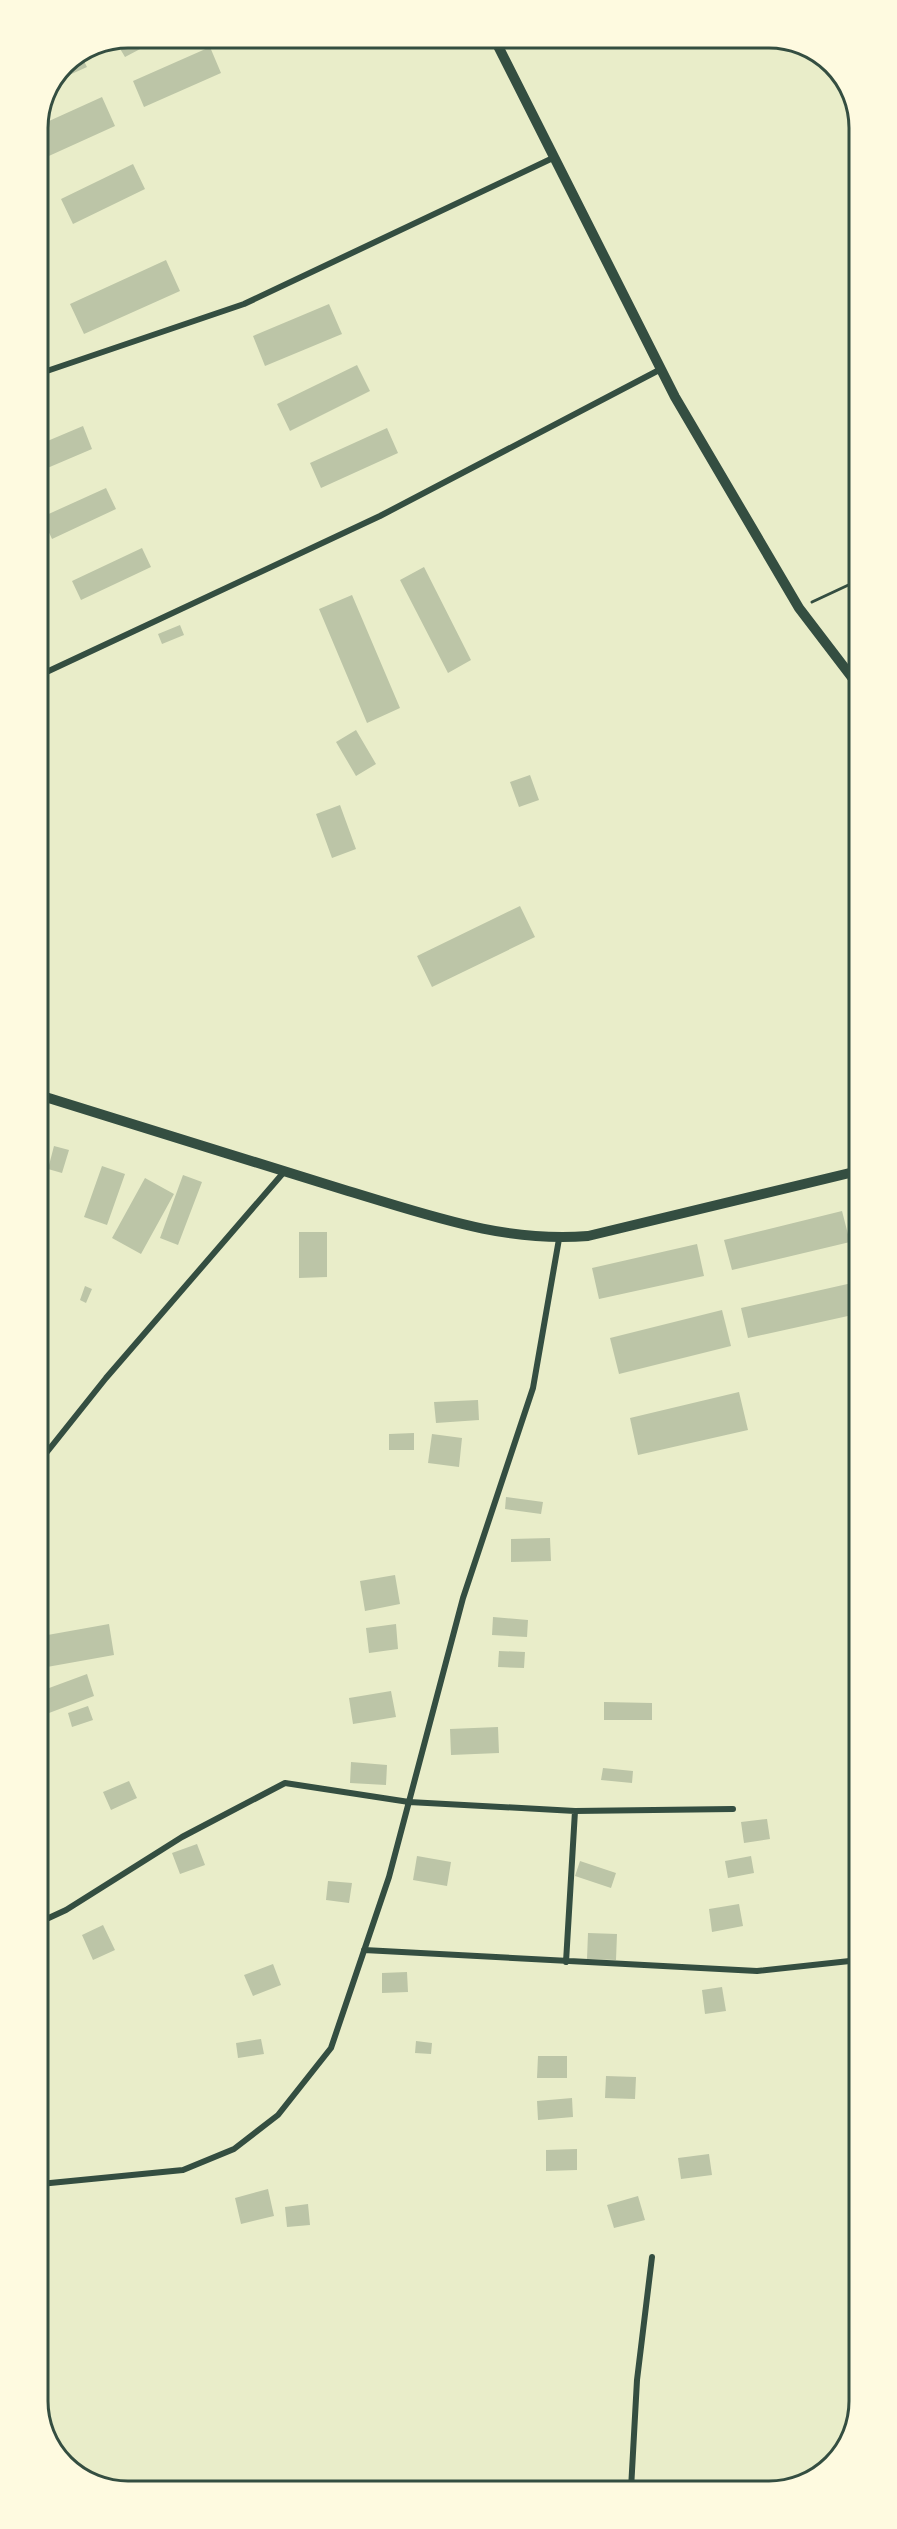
<svg xmlns="http://www.w3.org/2000/svg" width="897" height="2529" viewBox="0 0 897 2529" font-family="'DejaVu Sans',sans-serif">
	<rect width="100%" height="100%" fill="#e9edc9"/>
	<path fill="#bcc5a7" d="M128,38H161L125,57L116,42Z
		M210,47L221,73L144,107L133,81Z
		M82,57L87,67L56,81L64,64Z
		M102,97L115,126L40,160L38,155V126Z
		M133,164L145,189L73,224L61,199Z
		M166,260L180,291L84,334L70,304Z
		M329,304L342,334L265,366L253,336Z
		M357,365L370,391L290,431L277,404Z
		M83,426L92,449L38,472V445Z
		M387,428L398,453L321,488L310,463Z
		M106,488L116,509L52,539L42,517Z
		M142,548L151,567L81,600L72,581Z
		M424,567L471,660L448,673L400,580Z
		M352,595L400,708L367,723L319,609Z
		M180,625L184,635L162,644L158,634Z
		M356,730L376,764L356,776L336,742Z
		M530,775L539,800L519,807L510,782Z
		M340,805L356,849L332,858L316,814Z
		M520,906L535,937L432,987L417,956Z
		M54,1146L69,1150L62,1173L48,1169Z
		M102,1166L125,1174L107,1225L84,1217Z
		M183,1175L202,1182L178,1245L160,1238Z
		M145,1178L174,1194L141,1254L112,1238Z
		M842,1211L850,1242L732,1270L724,1240Z
		M299,1232H327V1277L299,1278Z
		M697,1244L704,1276L599,1299L592,1268Z
		M852,1283L857,1314L748,1338L741,1308Z
		M85,1286L92,1289L86,1303L80,1300Z
		M722,1310L731,1346L619,1374L610,1338Z
		M739,1392L748,1430L638,1455L630,1418Z
		M478,1400L479,1420L436,1423L434,1402Z
		M414,1433V1450H389V1434Z
		M432,1434L462,1438L459,1467L428,1463Z
		M506,1497L543,1502L541,1514L505,1509Z
		M550,1538L551,1561L511,1562V1539Z
		M395,1575L400,1604L365,1611L360,1581Z
		M493,1617L528,1620L527,1637L492,1635Z
		M109,1624L114,1655L47,1667L42,1636Z
		M396,1624L398,1649L369,1653L366,1628Z
		M499,1651L525,1652L524,1668L498,1667Z
		M87,1674L94,1696L49,1713L41,1691Z
		M391,1691L396,1717L353,1724L349,1698Z
		M604,1702L652,1703V1720H604Z
		M88,1706L93,1720L72,1727L68,1713Z
		M498,1727L499,1753L451,1755L450,1729Z
		M351,1762L387,1765L386,1785L350,1783Z
		M603,1768L633,1771L632,1783L601,1780Z
		M129,1781L137,1798L111,1810L103,1792Z
		M767,1819L770,1839L744,1843L741,1822Z
		M197,1844L205,1865L180,1874L172,1853Z
		M417,1856L451,1862L447,1886L413,1880Z
		M751,1856L754,1873L728,1878L725,1861Z
		M580,1861L616,1873L611,1888L575,1876Z
		M328,1881L352,1883L349,1903L326,1900Z
		M739,1904L743,1926L712,1932L709,1909Z
		M859,1921V1942L852,1943L849,1922Z
		M103,1925L115,1950L93,1960L82,1935Z
		M588,1933L617,1934L616,1960L587,1959Z
		M273,1964L281,1985L253,1996L244,1975Z
		M407,1972L408,1992L382,1993V1973Z
		M722,1987L726,2011L705,2014L702,1990Z
		M261,2039L264,2054L238,2058L236,2043Z
		M416,2041L432,2043L431,2054L415,2053Z
		M538,2056H567V2078H537Z
		M606,2076L636,2077L635,2099L605,2098Z
		M572,2098L573,2117L538,2120L537,2101Z
		M577,2149V2170L546,2171V2150Z
		M709,2154L712,2175L681,2179L678,2158Z
		M268,2189L274,2216L241,2224L235,2198Z
		M638,2196L645,2220L614,2228L607,2205Z
		M308,2204L310,2225L287,2227L285,2207Z"/>
	<g fill="none" stroke-linecap="round" stroke-linejoin="round">
		<path stroke="#344e41" stroke-width="3" d="M812,602L857,581"/>
		<path stroke="#344e41" stroke-width="6" d="M38,374L244,304L555,157
			M38,676L380,516L661,369
			M39,1462L106,1378L284,1172
			M40,1922L66,1910L182,1837L285,1783L409,1802L575,1811L733,1809
			M364,1950L757,1971L859,1960
			M566,1962L575,1811
			M40,2184L183,2170L234,2149L278,2115L331,2048L389,1877L463,1598L533,1388L559,1239
			M631,2489L637,2380L652,2257"/>
		<path stroke="#344e41" stroke-width="10" d="M494,38L675,397L799,608L857,684
			M39,1095C142,1128 245,1160 348,1191C429,1215 504,1243 588,1236L858,1171"/>
	</g>
	<path d="M0 0H897V2529H0ZM128 48H769A80 80 0 0 1 849 128V2401A80 80 0 0 1 769 2481H128A80 80 0 0 1 48 2401V128A80 80 0 0 1 128 48Z" fill="#fefae0" fill-rule="evenodd"/>
	<path fill="none" stroke="#344e41" stroke-width="3" d="M128 48H769A80 80 0 0 1 849 128V2401A80 80 0 0 1 769 2481H128A80 80 0 0 1 48 2401V128A80 80 0 0 1 128 48Z"/>
</svg>
